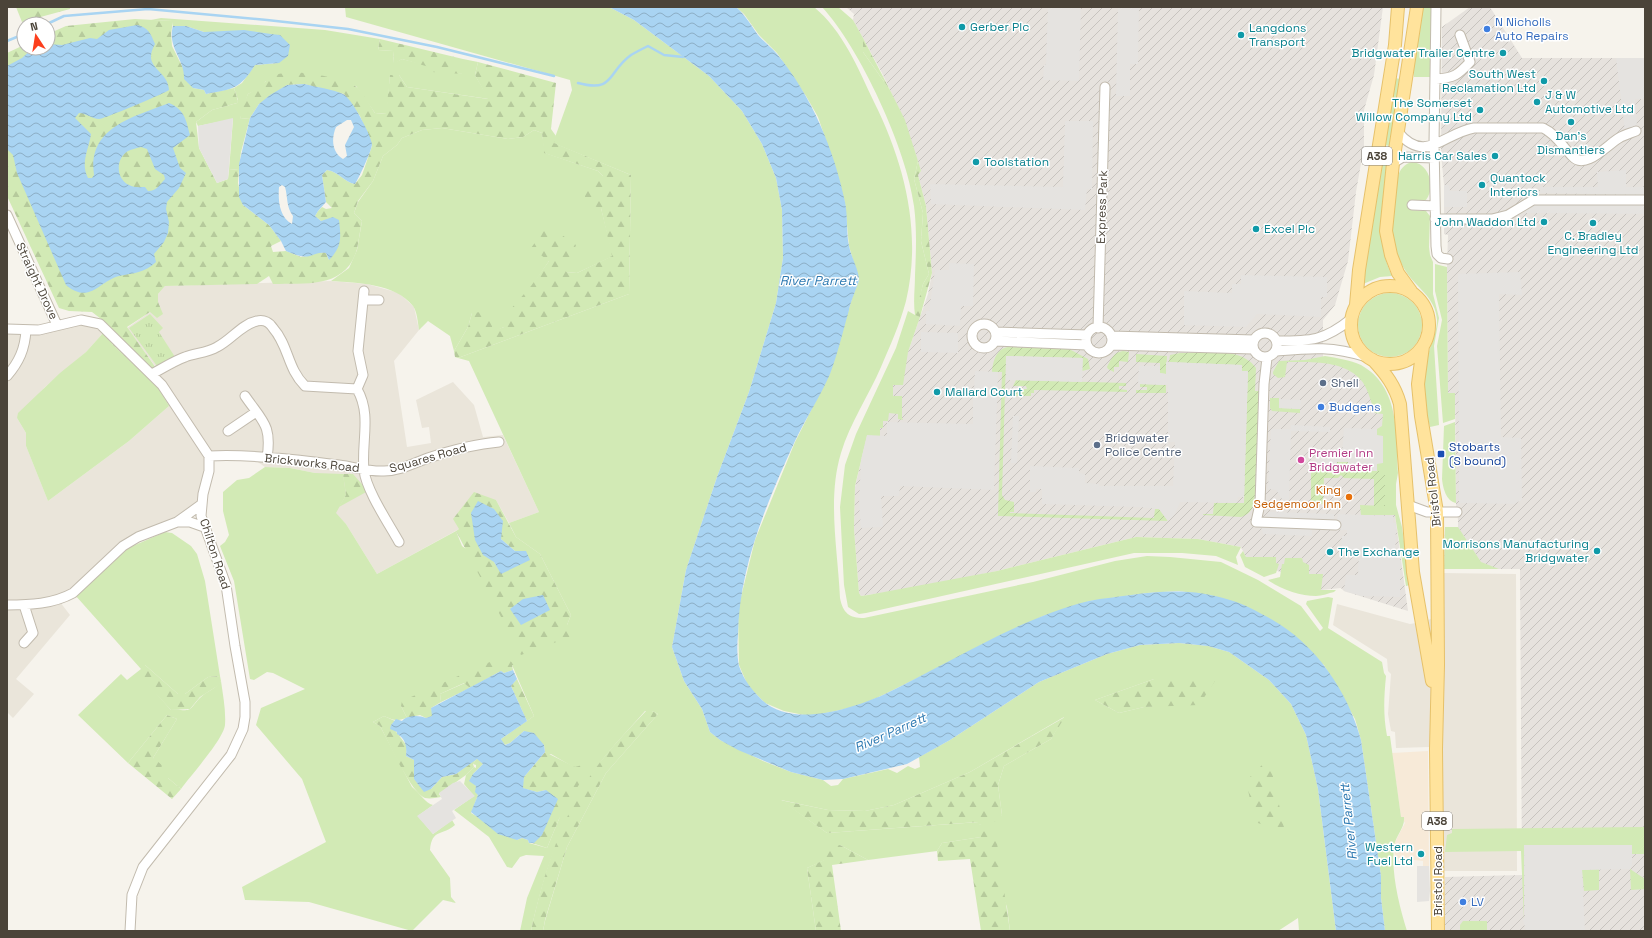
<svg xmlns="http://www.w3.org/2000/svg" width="1652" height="938" viewBox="0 0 1652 938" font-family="'Space Grotesk',sans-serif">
	<defs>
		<pattern id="industrial-furrows" width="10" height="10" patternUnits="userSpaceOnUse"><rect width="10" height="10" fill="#e6e2dd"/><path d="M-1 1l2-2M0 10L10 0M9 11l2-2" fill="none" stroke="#c7c3be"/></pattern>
		<pattern id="forest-firs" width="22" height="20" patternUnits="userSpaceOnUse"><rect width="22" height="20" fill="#d2eab5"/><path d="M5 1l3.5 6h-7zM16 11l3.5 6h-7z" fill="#b6ca9c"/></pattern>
		<pattern id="park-tufts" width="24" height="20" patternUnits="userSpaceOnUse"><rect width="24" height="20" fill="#d2eab5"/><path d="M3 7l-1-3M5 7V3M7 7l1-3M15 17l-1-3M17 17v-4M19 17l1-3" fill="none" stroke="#b6ca9c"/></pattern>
		<pattern id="garden-furrows" width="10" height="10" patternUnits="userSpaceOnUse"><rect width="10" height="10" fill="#d2eab5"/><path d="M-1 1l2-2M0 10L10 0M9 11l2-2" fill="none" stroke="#b6ca9c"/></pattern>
		<pattern id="water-waves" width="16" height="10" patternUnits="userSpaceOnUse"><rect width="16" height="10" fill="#a9d4f2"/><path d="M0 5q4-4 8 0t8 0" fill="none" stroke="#8caec5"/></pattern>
	</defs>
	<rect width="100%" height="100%" fill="#f6f3ec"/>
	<path fill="#eae5da" d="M331,281L367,284L399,293L414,307L419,330L394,361L407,447L431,443L429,427L422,428L416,400L453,382L474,405L483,437L503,435L539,512L509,523L496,500L459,529L377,574L346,524L335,513L315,473L290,468L265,467L251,457L209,456L202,504L138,537L60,602L70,615L16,679L34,694L13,718L7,712V329L92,321L104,332L86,352L45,387L17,418L26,433V446L48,501L129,441L169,406L173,400L152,374L158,370L127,328L150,312L158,302V294L165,286Z
		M1442,573L1516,574L1517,871H1444L1440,741L1429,747L1396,748L1395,732L1391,731L1388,714L1391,674L1388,671L1387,659L1333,625L1337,604L1410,624L1422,622L1442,615Z"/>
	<path fill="#f7ead8" d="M1428,751L1429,866H1423V861L1395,858L1394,844L1405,823L1401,817L1392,753Z"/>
	<path fill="url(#industrial-furrows)" d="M846,7H1383L1374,75L1364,110V146L1356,192L1348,261L1335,305L1323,320V358L1348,366L1385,404L1395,515L1408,611L1344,591L1341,588L1321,590L1246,557L1241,547L1198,539L1136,537L997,571L920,587L861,596L859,593L854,529L855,487L867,435L908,352L928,294L932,273L926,206L918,175L921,171L904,120L882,73L853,20L854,14Z
		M1470,7H1490L1522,58H1645V931H1438V929L1445,928V877L1522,875L1520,569H1444L1445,527H1458V520L1456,504L1455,394L1448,393L1447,267L1448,235L1444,234V185L1441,153L1442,27Z"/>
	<path fill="#d2eab5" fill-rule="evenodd" d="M345,7H609L634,20L709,76L742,111L762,144L776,178L782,210L783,258L776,303L749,392L717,477L686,570L672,647L684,681L702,709L710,732L720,740L763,761L791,772L823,780L831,786L838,785L843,779L888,769L897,773L908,766L915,769L920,767L919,757L950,740L1039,682L1107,654L1140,645L1179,643L1208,646L1229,652L1269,680L1291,704L1306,735L1318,789L1336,931H1299L1298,918L1278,931H1010L1007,907L981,837L942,843L937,851L868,860L840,845L825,860L807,868L816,931H543L545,921L567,847L606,773L658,714L652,711H645C627,732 606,752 591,776C560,823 543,877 531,931H520L527,898L544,856L526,855L520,857L512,868L507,867L489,837L454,810L474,796L464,784L466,775L474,767L476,768V765L473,764L477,758L483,764L473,774L478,795L471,813L517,840L522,838L528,840L529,843L547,848L559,819L575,768L551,754L548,755L545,752L544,745L524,731L510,743L504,745L501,739L534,716L512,665L401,706L407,718C396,721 395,721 384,716L373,722L380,726L412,787C420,793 425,803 433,805L418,816L433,834L452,820L455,825C443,836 432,828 430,850L450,878L451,897L456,903L443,900L412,931L309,902L245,900L242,887L326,842L302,779L256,725L261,708L305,689L273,673L267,672L254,680L250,679L234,581L220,546L225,542L229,535L223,511V492L237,480L249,478L265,467L290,468L315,473L343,474L346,495L336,513L346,524L377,574L456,531L462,546L567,625L571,615L540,554L516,537L509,523L539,512L469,361L458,358L629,294L631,175L553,143L572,90L570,80L346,17ZM1154,679L1164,705L1144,707L1119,713L1095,700ZM1064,717L1051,739L1004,766L998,785L1002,815L979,825V822L827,833L781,800L828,810L865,811L894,805L970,772Z
		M736,7H814C843,31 858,68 874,102C905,164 922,233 906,301C900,324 890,346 881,367C869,395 850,423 841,453C827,499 838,551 840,598C843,613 849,618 864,618L1033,582L1115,561L1147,556L1170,557L1221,562L1258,580L1301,606L1320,631L1323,628L1306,604L1307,601L1328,597L1333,598L1328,628L1382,662L1384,673L1386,676C1384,697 1383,714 1387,736H1390L1401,817H1404C1405,828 1396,835 1394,846C1391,874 1399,905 1407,931H1385L1381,898V876L1361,740L1355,719L1324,665L1206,595L1179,591L1147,593L1090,601L1043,616L883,695L858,706L831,712L809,716L784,711L765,703L748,686L739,665L738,609L755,540L795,442L830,373L853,295L859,281L849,246L845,203L836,170L818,117L806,96L777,53L759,35L744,14Z
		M822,7H838L853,20L863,38V52L890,90L905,120L918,161L914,179L923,213L921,241L929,274L923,284L916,315L920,317L908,352L903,385H893V396H902V418L903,420L898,419V414L889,413L888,421H883V428H880V436H867L855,486L854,529L859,593L861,596L868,595L997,571L1136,537L1198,539L1241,547L1236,557L1238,565L1216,556L1182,553H1134L866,613L859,614L848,607L844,585L840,507L845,465L856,434L896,348L908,311L915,315C913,301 915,289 915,275C916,253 917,229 914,206C907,150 860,48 822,7Z
		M1422,7H1432V77H1414L1412,63Z
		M161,18L325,30L380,39L378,50L393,51L394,63L402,59L462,74L463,59L478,62L475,75L489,99L407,87L399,75H390L387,114L375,113L356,86L266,81L259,89L248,94L240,119L250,118L241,152L239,169L229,170L233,119L198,126L196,122L212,110L237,103L238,100L234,88L242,83L255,65L279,63L219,33L204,32L186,26H173L172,21L151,20Z
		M1394,78L1401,79L1390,146L1384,145Z
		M442,128L508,139L523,137L534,130L542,133L545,153L598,171L603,176L601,208L613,256L577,273L566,272L549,261L504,327L493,332L472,313L468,327L454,351L450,336L428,321L419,330C418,323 417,311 413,306C395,283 357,283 331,281L349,268L357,250L362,221L354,213L358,202L373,181L383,156L397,145L402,138L422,130Z
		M1383,151L1390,153C1384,195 1373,236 1392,276L1380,277L1363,284Z
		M1412,162C1429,163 1436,187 1426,200L1410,201V210L1426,211L1430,216L1429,247L1430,255L1433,262V294L1439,318L1434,346L1439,425L1430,427C1423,404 1422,380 1428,355C1431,344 1437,332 1437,320C1436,297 1415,287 1405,270C1387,242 1392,222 1396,191C1397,178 1398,166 1412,162Z
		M1435,264L1447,267L1448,393H1455V419L1443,423L1437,346L1442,320L1435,291Z
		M1358 325a32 32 0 1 1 64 0a32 32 0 1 1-64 0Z
		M104,332L113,345L158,387L169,406L129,441L48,501L26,446V433L17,418L18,413L60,373L86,352Z
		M1325,356C1337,358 1350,360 1361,365C1400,387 1396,434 1398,473L1396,484V505L1402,527L1410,585L1406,586L1395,515H1361L1360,505L1385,506L1383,471H1377V463H1383V436H1377V429L1382,426L1383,414L1375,413C1371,403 1368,387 1360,379C1343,360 1310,362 1287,362L1285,377L1278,378L1273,374V372L1279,361L1305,360Z
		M1270,398H1279V408L1300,409V413L1272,411L1270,408Z
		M1455,422L1456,503C1446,501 1443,488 1442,479L1444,426Z
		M1445,527H1458L1481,562L1499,569H1444Z
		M165,532L172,533L191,546L197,554L205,581L220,676L208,677L185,694H178L145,665V681L171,710C178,708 185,712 190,709C194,706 197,700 201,697C207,691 216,689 221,681C223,696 226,710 225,725C223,740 191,775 181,789L168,778H159L153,758L177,719L167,715L128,763L78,715L121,674L127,680L141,669L75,595L126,549Z
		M1243,551L1246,557H1276V563L1279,564L1276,573L1264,577L1245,567L1240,555Z
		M1285,558H1302L1303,562L1309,565V574H1323L1321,590H1336L1334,592C1329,593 1322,596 1316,596C1301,596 1280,589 1268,580L1280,577L1282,564H1284Z
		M465,683L470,688L441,702L440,694Z
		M1645,827V854H1632V845H1524V920L1521,851L1445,852L1447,835L1452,833V829Z
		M1599,869V890L1584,891L1582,870Z
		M1630,869L1645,879V889L1631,890Z
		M1463,921H1487V931H1460V925Z"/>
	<path fill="url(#forest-firs)" fill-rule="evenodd" d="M16,7H70V9L22,22Z
		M135,19L173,21L171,34L172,46L193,88L204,90L206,94L234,88L238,101L237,103L212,110L196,122L199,148L217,183L228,179L229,170L239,169L238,183L243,205L269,225L281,241L271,246L273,252L286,251L301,257L308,256L318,252L326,253L329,260V220L321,221L315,216L318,211L322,207L326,209L332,208L326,202L322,175L327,170C339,172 344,182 355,184L362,175L372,146L360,116L344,94L304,84L287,85L259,104L250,118L240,119L242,108L248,94C259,88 265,80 276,75C294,68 338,77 355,86C361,89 371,107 375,113L386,114L390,75H399L407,87L488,99L475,75L478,62L556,83L551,129L556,136L554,143L631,175L629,294L458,358L455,357L454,351L468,327L472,313L489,311L493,331L504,327L502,319L531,286L549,261L531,248L548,225L576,245L566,272L577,273L612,256L601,208L585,204V190L603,176L598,171L544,153L542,133L534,130L523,137L508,139L442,128L422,130L402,138L397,145L383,156L373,181L358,201L354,213L362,221C360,230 359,240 357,249C346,289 306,283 273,284L269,276L257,284L165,286L158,294V302L163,314L157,318L150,312L127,327L156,368L151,372L173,400L169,406L157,386L113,345L104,332L105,322L92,312L69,311L59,308L7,196V53L24,45V48H48V34L66,26Z
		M863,38L890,90L863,52Z
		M380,39L463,59V74L432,72L429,67L402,59L394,64L393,51L378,50Z
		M918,161L921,171L918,175L926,206L932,273L920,317L915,315L923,284L929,274L921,241L923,213L914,179Z
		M343,474H353L368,491L339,507L346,495Z
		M474,492L496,500L516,537L540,554L571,615L567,625L570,637L521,655L456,531L459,529L453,519ZM501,539L515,551L502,574L494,562Z
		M501,657L509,659L514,665H512L513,670L504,673L501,671L470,688L464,683L440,694L441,702L431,708L433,716L426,718L420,715L407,718L401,706L402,701Z
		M145,665L178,694H185L208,677L220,676L221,681L219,685L200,697L190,709L171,710L140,677L141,669Z
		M1188,678L1215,681L1199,705L1144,707L1119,713L1095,700L1154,679Z
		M517,679L534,716L527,721L511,686Z
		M646,711H652L658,714L606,773L567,847L545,920L543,931H531C544,871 563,810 601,761C615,743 631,727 646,711Z
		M167,715L177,719L153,758L162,765L159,778H168L181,789L172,799L128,763Z
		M384,716L395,721L391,725L407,746L406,756L414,760V779L431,789L442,777L456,774L477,758L473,764L474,767L466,775L439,794L441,797C435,798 430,799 425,798C411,793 388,741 380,726L373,722Z
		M1065,717L1051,739L1004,766L998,785L1002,815L996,821L979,825L978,822L827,833L780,800L828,810L865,811L894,805L970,772Z
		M545,752L575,767L582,765L588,769L559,819L547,848L532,843L534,842L546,790L537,792L522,788L524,777Z
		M1269,758L1285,832L1255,822L1246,781Z
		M995,829L1010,931H981L970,859L938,861L937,851L942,843L981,837L980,832Z
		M840,845L868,860L832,865L841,931H816L807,868L824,860L827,847Z"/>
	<path fill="url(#park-tufts)" d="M150,314L163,328L159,332L175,357L157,366L129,328Z"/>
	<path fill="url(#garden-furrows)" d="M1008,347L1069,349L1088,359L1090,369L1082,371V358L1006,356L1002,495L1005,500L1014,502V512H1010V513L1154,518L1155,509H1159L1168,521L998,516L1002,372H992C993,361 996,349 1008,347Z
		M1123,351L1129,352L1128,362L1119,361V367H1114V372L1108,369L1107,367C1111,359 1114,352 1123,351Z
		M1180,353C1204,353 1241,346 1256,368L1255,391H1259L1255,494C1254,505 1253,513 1241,517L1203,515V514H1213L1214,503H1244L1248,371H1241V365L1169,362L1170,355Z
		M1136,354L1167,356L1166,374L1160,373V363L1136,362Z
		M1016,380L1126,383V386H1119V389L1127,390V392L1034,390V393H1031V396H1013L1015,389H1027L1026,386H1013Z
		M1140,384L1166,385V393H1136V390H1147V387H1140Z
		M1337,462H1348V470L1383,471L1385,472V506H1374V479L1344,478L1341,475L1338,478H1324L1323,504H1311V468H1336Z"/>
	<path fill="#e5e3e0" d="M1048,7H1081L1079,81L1043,80L1044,65L1046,64Z
		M1118,7H1139L1138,64H1130V96H1116Z
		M1616,58H1645V99H1635L1637,127L1625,131Z
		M233,118L228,179L217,183L199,148L198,126Z
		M1065,121H1093L1092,189H1087L1085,210L931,204L930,184L1063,187Z
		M1626,170V187H1645V195L1540,193V187H1598L1597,172Z
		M1444,185H1449L1450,191H1467V207H1444Z
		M1532,204L1645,205V214L1526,213V208H1532Z
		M949,263L974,264L973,306H961L960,326L926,324V311H929L935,270H949Z
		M1520,272L1522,295L1499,294L1501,437L1521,438L1522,500L1514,504L1459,503L1458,274Z
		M1241,275L1327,277V297H1321V317L1257,314L1246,327L1184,325V291L1232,293V284H1241Z
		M921,332L958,333V353L921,352Z
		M1006,356L1083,358L1082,382L1006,380Z
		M1166,362L1242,365V371H1248L1244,497H1238L1237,503L1180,502L1175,514L1168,521L1159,509L1139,507L1042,504V489H1036V492H1030V466L1079,468V473L1085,474V483L1099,484V486H1173L1175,442H1168V385L1138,384L1139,366H1160V373L1166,374Z
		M975,371L998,372L994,490L900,486L899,496H881L883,527L861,528L859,504L861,460L867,435L887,436V422L973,424V398H980V390H974Z
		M1279,399L1301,400L1300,409L1279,408Z
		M1013,416H1019L1017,463H1011Z
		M1291,425L1330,427V432L1291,431L1289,500L1282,499L1276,490L1268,489L1271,429H1291Z
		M1344,428L1377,429V435L1383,436V463L1377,464V471L1348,470V462H1337L1336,468H1315V454L1342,455Z
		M1268,512L1334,514V521H1337L1338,514L1393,516V523H1396L1395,560H1400V597L1363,596L1344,591L1346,575H1358L1359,552H1341L1342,536H1347V530L1312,529V536L1263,534L1261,527L1267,519Z
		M460,781L475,796L452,811L456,818L433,834L417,816L442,799L439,793L453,783Z
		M1524,845H1632V865L1630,869L1582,870L1585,931H1526L1523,920L1525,918Z
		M1417,866H1429L1430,891L1429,901L1417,902Z"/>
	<path fill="url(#water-waves)" fill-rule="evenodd" d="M609,7H736C745,15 751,25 758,35C764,42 771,47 777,54C811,95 834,149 845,202C848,216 846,232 849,246C851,257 859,270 859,280C858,285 850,303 849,310C843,331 838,353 830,374C820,397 806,418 795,441C767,502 739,567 738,635C737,645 737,657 739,666C744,680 751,689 761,699C791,729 850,709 883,695C948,664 1019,618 1089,601C1103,598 1118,597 1131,595C1164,590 1198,589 1230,600C1245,604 1258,612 1271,619C1316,644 1348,692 1361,740L1381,876V898L1385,931H1336L1318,789L1306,735L1291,704L1269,680L1229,652L1208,646L1179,643L1140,645L1107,654L1039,682L950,740L907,764L843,779L823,780L791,772L738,750L720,740L710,732L702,709L684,681L672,647L686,570L717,477L749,392L776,303L783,258L782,210L776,178L762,144L742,111L709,76L634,20Z
		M137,25C148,27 151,34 155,44C141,69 168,69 169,90C163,94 104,119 99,119C92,119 86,113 79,113L75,118L91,134C89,149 80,163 88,178H92L94,175C87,127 134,117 169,103C185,110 186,120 190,135L173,148L180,168L186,173L179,188L167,202L166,209L169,222L168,233L164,242L154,254L156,262C144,273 134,273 119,276C99,281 90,305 66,285L17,173L13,155L7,149V66L22,58L33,48H48V44L62,45L90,38L97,39L109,30ZM141,147L147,149L155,169L164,175L165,179C159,185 157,191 148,191L145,187C140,187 134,188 129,185C116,179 115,159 128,151C132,149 137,148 141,147Z
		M173,26H186L204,32L244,30L271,34L280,35L290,45L288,56L279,63L255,65C240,89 233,89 206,94L204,90L193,88L184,79C185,59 167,48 173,26Z
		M304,84C316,87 332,89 343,94C351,97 371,135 372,144C372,150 359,178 355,184C344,182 339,172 327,170L322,175L326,202L318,211L315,216L321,221L333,217L339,220C341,238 342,247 329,260L326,253C319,252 316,254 310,256C301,258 294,254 286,251L281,241L269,225L243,205L239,197V164L250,118L259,104L270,95L287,85ZM347,120H351L354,127L345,145L347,156L343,159C332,152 331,139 336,127ZM282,185L285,187C288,197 286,207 293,216L292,224C279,217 278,200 279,187Z
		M478,501L494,509L503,521L501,539L515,551H526L530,560L501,574L494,562L483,555L475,540L471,513Z
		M543,595L550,610L521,625L510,609L523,599Z
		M513,670L517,679L511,686L527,721L501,739L505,745L510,743L524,731L534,733L544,745L545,752L524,777L523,788L537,792L546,790L558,799L542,835L534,843H529L528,840L522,838L517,840L498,834L471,812L478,795L475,792L476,786L469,781L473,774L483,764L477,759L456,774L442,777L431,789L424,792L414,779V760L406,756C407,747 406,739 397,734V732L390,729L391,725L396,719L402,721C407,715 419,715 426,718L432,716L431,708L501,671L504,673Z"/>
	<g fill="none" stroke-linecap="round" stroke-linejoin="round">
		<path stroke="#a9d4f2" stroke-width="2.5" d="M47,24L64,16L148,9L267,20L348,29L437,47L554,76
			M7,41L24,34
			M578,83C615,93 607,72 631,55C636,52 642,49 648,46L664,55L683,57"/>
		<g stroke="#c2bbae" stroke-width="11">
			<path id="minor" d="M1436,7L1434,143L1436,246L1437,254L1441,258L1448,259
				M1436,79C1454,78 1458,75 1470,62L1460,35
				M1398,132C1425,165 1444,133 1474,128H1543C1556,134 1562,146 1572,156C1585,171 1607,145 1619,138C1624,135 1631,133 1636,131
				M1393,163L1403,157L1435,158
				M1412,205L1435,206
				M7,215L57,325
				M1435,219H1492L1508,215L1533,200H1645
				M363,300H379
				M972 336a12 12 0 1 1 24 0a12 12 0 1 1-24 0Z
				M1086 340a13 13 0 1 1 26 0a13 13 0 1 1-26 0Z
				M1098,328L1105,87
				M7,329L39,330L81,320L100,324L162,385L209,456V471L203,494L201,516L226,585L235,646L245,702V717L243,729L231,755L143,867L132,895L130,931
				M996,332L1087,335
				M1253 345a12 12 0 1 1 24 0a12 12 0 1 1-24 0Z
				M1111,336L1254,340
				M996,341L1087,345
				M1277,341C1311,341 1324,341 1351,319
				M1111,345L1253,349
				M1276,351C1312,348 1331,346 1367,357
				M1267,358L1264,384L1260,504L1256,522L1336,525
				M152,374C163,368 174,361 185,357C195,353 207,353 217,347C231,340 242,324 257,321C264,319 270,323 273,328C289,346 287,368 305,386L357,389
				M7,376C19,362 25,349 26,330
				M357,389C372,415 361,442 364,470C366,490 389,524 399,542
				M357,389L363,375L358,351L364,291
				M245,396C263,422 272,425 267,458
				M228,431L256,412
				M209,456C252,454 296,460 339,465C355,467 369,472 384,471C400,471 414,463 428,458C452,450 475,444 499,442
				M202,504L177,522H190L204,527
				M1408,505L1427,512H1457
				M7,605C30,605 53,604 73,593L123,546L138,537L177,522
				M24,643L33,633L24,605"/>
		</g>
		<g stroke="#e6c16a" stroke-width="14">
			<path id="major" d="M1351 325a39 39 0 1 1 78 0a39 39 0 1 1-78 0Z
				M1411,291L1398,273L1391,255L1386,231L1393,163L1417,7
				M1356,305L1359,270L1395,45L1398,7
				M1423,346L1418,384L1421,416L1437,512L1438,665L1436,749L1438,931
				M1373,360C1386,374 1395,386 1400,404L1413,572L1432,681"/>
		</g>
		<use href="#minor" stroke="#fff" stroke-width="9"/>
		<use href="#major" stroke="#ffe39c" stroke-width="12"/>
	</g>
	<g fill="#0f9aa8" stroke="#fff" stroke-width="1.5">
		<circle cx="962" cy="27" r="4"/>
		<circle cx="1241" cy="35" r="4"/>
		<circle cx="1503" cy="53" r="4"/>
		<circle cx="1544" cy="81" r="4"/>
		<circle cx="1537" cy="102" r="4"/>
		<circle cx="1480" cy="110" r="4"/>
		<circle cx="1571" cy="122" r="4"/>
		<circle cx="1495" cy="156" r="4"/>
		<circle cx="976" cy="162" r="4"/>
		<circle cx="1482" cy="185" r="4"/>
		<circle cx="1544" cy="222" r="4"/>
		<circle cx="1593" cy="223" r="4"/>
		<circle cx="1256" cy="229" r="4"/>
		<circle cx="937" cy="392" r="4"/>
		<circle cx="1597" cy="551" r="4"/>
		<circle cx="1330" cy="552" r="4"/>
		<circle cx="1421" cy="854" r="4"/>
	</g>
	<g fill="#3f7fe0" stroke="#fff" stroke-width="1.5">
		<circle cx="1487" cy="29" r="4"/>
		<circle cx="1321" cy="407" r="4"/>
		<circle cx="1463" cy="902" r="4"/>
	</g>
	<g fill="#5c6f8a" stroke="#fff" stroke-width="1.5">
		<circle cx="1323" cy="383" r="4"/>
		<circle cx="1097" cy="445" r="4"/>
	</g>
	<rect fill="#1a4fb4" stroke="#fff" stroke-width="1.5" x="1437" y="450" width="8" height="8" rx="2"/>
	<circle fill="#d1479c" stroke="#fff" stroke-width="1.5" cx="1301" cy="460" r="4"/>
	<circle fill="#e8710a" stroke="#fff" stroke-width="1.5" cx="1349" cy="497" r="4"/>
	<g text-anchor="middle" stroke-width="3" stroke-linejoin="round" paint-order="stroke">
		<g fill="#fff" stroke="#817c74" stroke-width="1">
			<rect x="1362" y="147" width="30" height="18" rx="3"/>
			<rect x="1422" y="812" width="30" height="18" rx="3"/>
		</g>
		<g font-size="11" font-weight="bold" fill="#4b4439">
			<text x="1377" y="160">A38</text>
			<text x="1437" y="825">A38</text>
		</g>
		<g font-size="12" fill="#366cbe" stroke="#fff" text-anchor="start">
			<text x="1495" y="26">N Nicholls<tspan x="1495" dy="14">Auto Repairs</tspan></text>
			<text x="1329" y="411">Budgens</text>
			<text x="1471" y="906">LV</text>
		</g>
		<g font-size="12" fill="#0d838f" stroke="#fff" text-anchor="start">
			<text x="970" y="31">Gerber Plc</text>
			<text x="1249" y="32">Langdons<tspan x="1249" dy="14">Transport</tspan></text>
			<text x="1495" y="57" text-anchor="end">Bridgwater Trailer Centre</text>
			<text x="1536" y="78" text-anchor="end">South West<tspan x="1536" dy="14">Reclamation Ltd</tspan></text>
			<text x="1545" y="99">J &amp; W<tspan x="1545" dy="14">Automotive Ltd</tspan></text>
			<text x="1472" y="107" text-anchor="end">The Somerset<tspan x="1472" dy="14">Willow Company Ltd</tspan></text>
			<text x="1571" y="140" text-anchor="middle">Dan's<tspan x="1571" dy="14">Dismantlers</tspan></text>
			<text x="1487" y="160" text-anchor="end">Harris Car Sales</text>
			<text x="984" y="166">Toolstation</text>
			<text x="1490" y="182">Quantock<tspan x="1490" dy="14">Interiors</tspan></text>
			<text x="1536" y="226" text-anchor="end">John Waddon Ltd</text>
			<text x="1264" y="233">Excel Plc</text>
			<text x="1593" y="240" text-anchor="middle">C. Bradley<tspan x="1593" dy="14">Engineering Ltd</tspan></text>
			<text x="945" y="396">Mallard Court</text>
			<text x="1589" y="548" text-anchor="end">Morrisons Manufacturing<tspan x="1589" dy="14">Bridgwater</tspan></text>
			<text x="1338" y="556">The Exchange</text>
			<text x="1413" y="851" text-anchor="end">Western<tspan x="1413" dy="14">Fuel Ltd</tspan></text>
		</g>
		<g font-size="12" fill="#4b4439" stroke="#fff">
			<text transform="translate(1102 207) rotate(-88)" y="4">Express Park</text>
			<text transform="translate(37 281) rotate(65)" y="4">Straight Drove</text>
			<text transform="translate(428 458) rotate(-16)" y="4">Squares Road</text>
			<text transform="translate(312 463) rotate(6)" y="4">Brickworks Road</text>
			<text transform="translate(1433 492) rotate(-96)" y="4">Bristol Road</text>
			<text transform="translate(215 554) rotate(72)" y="4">Chilton Road</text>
			<text transform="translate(1438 881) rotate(-90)" y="4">Bristol Road</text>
		</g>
		<g font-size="12" fill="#4e5e75" stroke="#fff" text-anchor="start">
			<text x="1331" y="387">Shell</text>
			<text x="1105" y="442">Bridgwater<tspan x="1105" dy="14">Police Centre</tspan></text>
		</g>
		<g font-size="12" fill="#164399" stroke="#fff" text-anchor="start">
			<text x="1449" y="451">Stobarts<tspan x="1449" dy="14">(S bound)</tspan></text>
		</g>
		<g font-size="12" fill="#b23c85" stroke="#fff" text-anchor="start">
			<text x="1309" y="457">Premier Inn<tspan x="1309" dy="14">Bridgwater</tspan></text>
		</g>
		<g font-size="12" fill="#c56008" stroke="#fff" text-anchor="end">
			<text x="1341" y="494">King<tspan x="1341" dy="14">Sedgemoor Inn</tspan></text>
		</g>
		<g font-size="13" font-style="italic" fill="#2e7ab2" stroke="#fff">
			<text x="818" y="285">River Parrett</text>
			<text transform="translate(890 732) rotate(-24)" y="5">River Parrett</text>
			<text transform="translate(1348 822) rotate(-96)" y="5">River Parrett</text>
		</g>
	</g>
	<rect width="1652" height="938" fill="none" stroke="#4b4439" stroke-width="16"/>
	<g transform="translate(36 36) rotate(348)"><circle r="19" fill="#ffffff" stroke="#b7b4b0"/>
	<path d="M0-3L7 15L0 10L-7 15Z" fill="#fc3f1d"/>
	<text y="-6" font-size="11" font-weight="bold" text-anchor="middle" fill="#4b4439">N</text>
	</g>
</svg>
